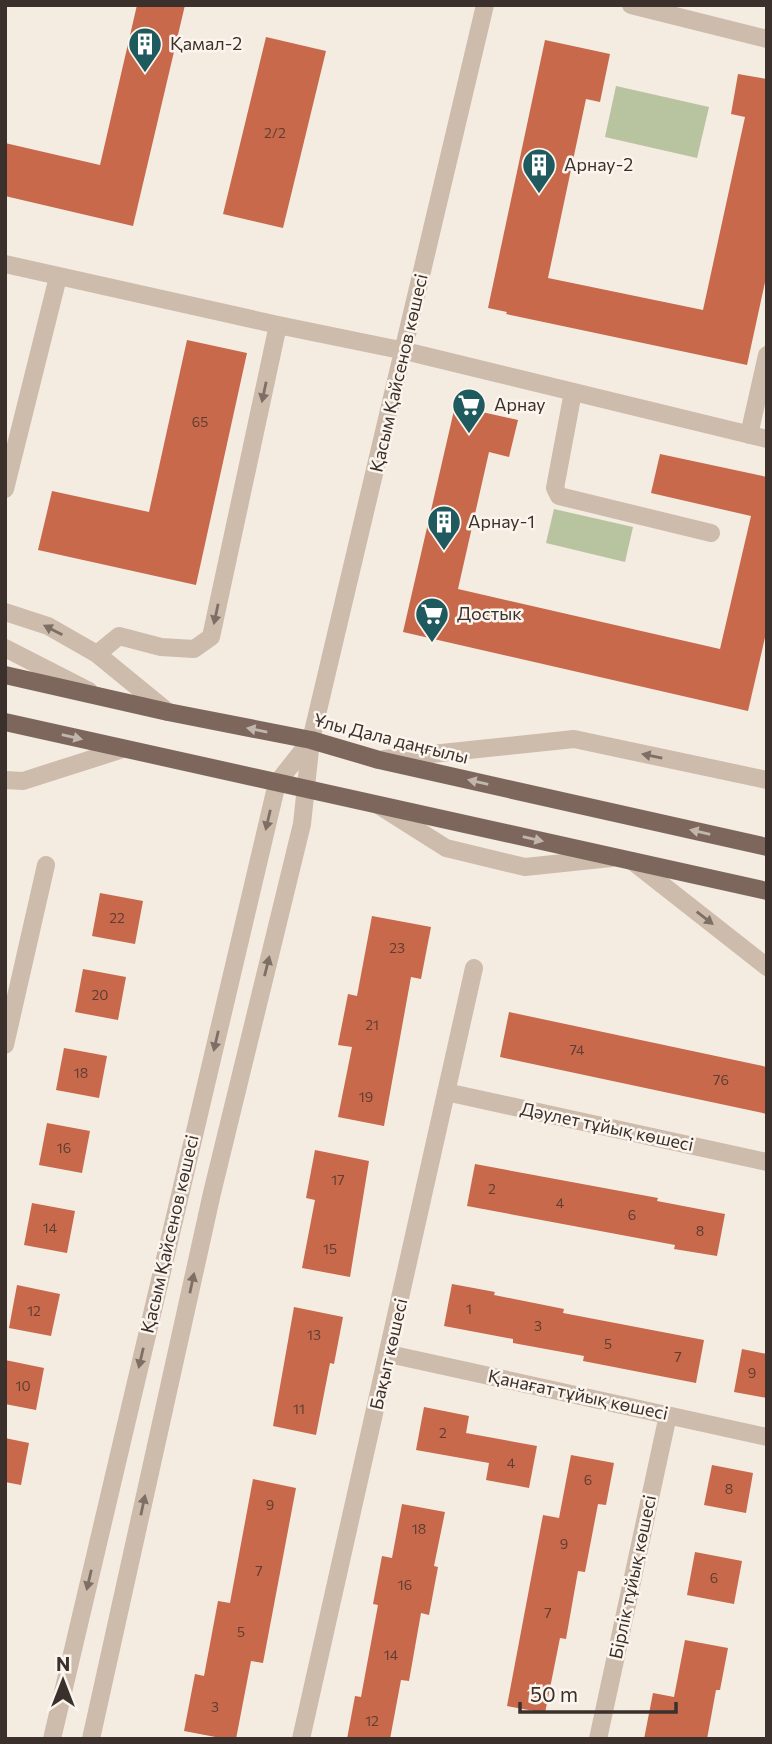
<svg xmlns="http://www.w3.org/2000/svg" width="772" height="1744" viewBox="0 0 772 1744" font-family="Commissioner,sans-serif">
	<rect width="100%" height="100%" fill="#f4ebe1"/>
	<path fill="#b8c4a0" d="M616,86L709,107L697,158L605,137Z
		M554,509L633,527L625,562L546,543Z"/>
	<path fill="#c8694b" d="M137,5H185L133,226L5,196V143L100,165Z
		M266,37L326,51L283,228L223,214Z
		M545,40L610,54L600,102L586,99L548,278L703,310L745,117L731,114L738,74L767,79V273L747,365L506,314L507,312L488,308Z
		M187,340L247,353L196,585L38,550L52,491L149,512Z
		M455,406L518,420L509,457L489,452L458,589L720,649L751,516L651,493L660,454L767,477V629L748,711L403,632Z
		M100,893L143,901L135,944L92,936Z
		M372,916L431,927L421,979L411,977L384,1126L338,1117L352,1047L338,1045L348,994L357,996Z
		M83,969L126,977L118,1020L75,1012Z
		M509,1012L767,1067V1114L500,1057Z
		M64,1048L107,1056L99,1098L56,1090Z
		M47,1123L90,1131L82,1173L39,1165Z
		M315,1150L369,1161L350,1277L302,1268L315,1200L306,1198Z
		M475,1164L658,1198L657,1201L725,1214L717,1256L674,1249L675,1245L467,1206Z
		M32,1203L75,1211L67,1253L24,1245Z
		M452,1284L495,1292L494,1295L564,1309L563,1313L704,1340L696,1383L583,1361L584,1356L513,1343V1339L444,1326Z
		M17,1285L60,1294L51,1336L9,1328Z
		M294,1307L343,1317L334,1364L330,1363L316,1435L273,1426Z
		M742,1349L767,1354V1398L734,1392Z
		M5,1360L44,1368L36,1410L5,1404Z
		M424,1407L469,1416L466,1433L537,1446L529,1488L486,1480L489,1463L416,1450Z
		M5,1438L29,1443L21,1485L5,1482Z
		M571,1455L614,1463L606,1505L598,1504L585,1572L578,1571L566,1639L560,1638L545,1713L507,1706L543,1515L559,1518Z
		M712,1465L753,1473L746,1513L704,1505Z
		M253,1479L296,1488L263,1663L251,1661L236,1739H226L184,1731L195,1674L204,1676L218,1601L230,1603Z
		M402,1504L445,1512L434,1566L438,1567L429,1615L421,1613L409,1681L401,1680L390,1739H347L355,1696L361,1697L378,1605L373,1604L382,1556L392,1558Z
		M695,1552L742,1561L734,1604L687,1595Z
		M685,1640L728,1648L720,1690H716L707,1739H644L653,1693L674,1697Z"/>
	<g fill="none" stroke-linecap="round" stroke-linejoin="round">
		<path stroke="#cdbbac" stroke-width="18" d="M631,5L767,39
			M5,264L278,325L405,351L767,439
			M573,392L555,488L559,496L711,533
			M749,435L767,355
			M5,489L58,277
			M5,612L48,626L97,654L168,712
			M5,648L89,691
			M97,654L119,636L161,647L194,649L211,637L278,325
			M384,759L574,739L767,780
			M5,780L23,781L123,749
			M378,805L446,848L525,867L611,858
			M632,861L767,967
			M5,1045L46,865
			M446,1092L767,1162
			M389,1354L767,1437
			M52,1739L277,783L311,740
			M91,1739L212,1193L302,824L311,740L485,5
			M301,1739L474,968
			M598,1739L668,1415"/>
		<path stroke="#7d675c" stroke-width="18" d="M5,675L168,712L311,740L379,760L767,847
			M5,722L767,891"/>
	</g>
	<defs><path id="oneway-solid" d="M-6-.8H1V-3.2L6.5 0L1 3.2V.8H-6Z" transform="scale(1.75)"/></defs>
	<g fill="#7d6f65">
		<use href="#oneway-solid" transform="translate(264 392) rotate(102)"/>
		<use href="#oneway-solid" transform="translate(216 614) rotate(102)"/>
		<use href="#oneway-solid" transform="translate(53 630) rotate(-153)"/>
		<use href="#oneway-solid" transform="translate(652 756) rotate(-168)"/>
		<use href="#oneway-solid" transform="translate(268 820) rotate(103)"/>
		<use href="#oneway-solid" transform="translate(705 918) rotate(38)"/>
		<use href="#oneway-solid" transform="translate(267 966) rotate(-76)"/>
		<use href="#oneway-solid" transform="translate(216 1041) rotate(103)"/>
		<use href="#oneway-solid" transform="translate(192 1283) rotate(-78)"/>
		<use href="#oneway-solid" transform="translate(141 1358) rotate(103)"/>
		<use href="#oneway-solid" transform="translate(143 1505) rotate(-78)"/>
		<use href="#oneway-solid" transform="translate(89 1580) rotate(103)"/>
	</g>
	<g fill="#c2b5ac">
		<use href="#oneway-solid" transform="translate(257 730) rotate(-169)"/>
		<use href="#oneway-solid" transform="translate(72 737) rotate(13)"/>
		<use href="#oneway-solid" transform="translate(478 782) rotate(-167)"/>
		<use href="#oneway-solid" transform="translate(700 832) rotate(-167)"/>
		<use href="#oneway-solid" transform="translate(533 839) rotate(13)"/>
	</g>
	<defs>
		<g id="building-pin" transform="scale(1.75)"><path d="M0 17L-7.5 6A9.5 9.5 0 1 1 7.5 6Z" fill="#1f5a5e" stroke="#fbf5ee"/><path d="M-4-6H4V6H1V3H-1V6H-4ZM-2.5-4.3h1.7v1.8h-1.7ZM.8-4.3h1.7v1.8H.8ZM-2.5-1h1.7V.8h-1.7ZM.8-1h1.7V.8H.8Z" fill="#fff"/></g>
		<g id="supermarket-pin" transform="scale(1.75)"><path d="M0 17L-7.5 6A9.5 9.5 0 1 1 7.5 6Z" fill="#1f5a5e" stroke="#fbf5ee"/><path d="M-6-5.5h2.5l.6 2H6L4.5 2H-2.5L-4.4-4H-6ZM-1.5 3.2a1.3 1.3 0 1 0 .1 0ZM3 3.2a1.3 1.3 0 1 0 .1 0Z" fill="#fff"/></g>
	</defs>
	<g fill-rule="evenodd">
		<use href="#building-pin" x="145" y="44"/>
		<use href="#building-pin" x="539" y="165"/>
		<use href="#supermarket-pin" x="469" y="405"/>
		<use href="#building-pin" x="444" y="522"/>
		<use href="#supermarket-pin" x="432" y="614"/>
	</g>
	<g text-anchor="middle" stroke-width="5" stroke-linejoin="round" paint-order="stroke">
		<g font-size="14" fill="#5e3e33">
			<text x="275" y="138">2/2</text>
			<text x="200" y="427">65</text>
			<text x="117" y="923">22</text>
			<text x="397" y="953">23</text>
			<text x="100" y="1000">20</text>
			<text x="372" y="1030">21</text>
			<text x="577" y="1055">74</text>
			<text x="81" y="1078">18</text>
			<text x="721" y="1085">76</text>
			<text x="366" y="1102">19</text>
			<text x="64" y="1153">16</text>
			<text x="338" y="1185">17</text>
			<text x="492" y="1194">2</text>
			<text x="560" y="1208">4</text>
			<text x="632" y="1220">6</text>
			<text x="50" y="1233">14</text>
			<text x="700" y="1236">8</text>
			<text x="330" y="1254">15</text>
			<text x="469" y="1314">1</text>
			<text x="34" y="1316">12</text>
			<text x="538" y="1331">3</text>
			<text x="314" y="1340">13</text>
			<text x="608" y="1349">5</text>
			<text x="678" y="1362">7</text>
			<text x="752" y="1378">9</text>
			<text x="23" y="1391">10</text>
			<text x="299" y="1414">11</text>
			<text x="443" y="1438">2</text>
			<text x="511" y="1468">4</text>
			<text x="588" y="1485">6</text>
			<text x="729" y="1494">8</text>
			<text x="270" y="1510">9</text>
			<text x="419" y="1534">18</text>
			<text x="564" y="1549">9</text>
			<text x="259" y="1576">7</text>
			<text x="714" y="1583">6</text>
			<text x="405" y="1590">16</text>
			<text x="548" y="1618">7</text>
			<text x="241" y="1637">5</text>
			<text x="391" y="1660">14</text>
			<text x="215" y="1712">3</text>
			<text x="372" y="1726">12</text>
		</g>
		<g font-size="18" fill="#3b302b" stroke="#fbf5ee" text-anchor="start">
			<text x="170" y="50">Қамал-2</text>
			<text x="564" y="171">Арнау-2</text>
			<text x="494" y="411">Арнау</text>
			<text x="468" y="528">Арнау-1</text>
			<text x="457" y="620">Достык</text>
		</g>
		<g font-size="18" fill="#3b302b" stroke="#fbf5ee">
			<text transform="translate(399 373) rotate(-77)" y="6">Қасым Қайсенов көшесі</text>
			<text transform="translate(391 739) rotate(14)" y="6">Ұлы Дала даңғылы</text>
			<text transform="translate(607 1127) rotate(12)" y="6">Дәулет тұйық көшесі</text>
			<text transform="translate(170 1234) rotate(-77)" y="6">Қасым Қайсенов көшесі</text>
			<text transform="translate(389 1354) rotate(-77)" y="6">Бақыт көшесі</text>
			<text transform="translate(578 1395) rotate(12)" y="6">Қанағат тұйық көшесі</text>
			<text transform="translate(633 1577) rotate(-78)" y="6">Бірлік тұйық көшесі</text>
		</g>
	</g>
	<rect width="772" height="1744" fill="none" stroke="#3b302b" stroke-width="14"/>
	<g transform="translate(63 1681)" stroke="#fbf5ee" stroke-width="5" paint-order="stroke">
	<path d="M0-5L12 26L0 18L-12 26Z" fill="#3b302b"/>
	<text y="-10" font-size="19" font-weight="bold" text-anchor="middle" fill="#3b302b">N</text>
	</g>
	<path d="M520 1702v10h156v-10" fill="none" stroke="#3b302b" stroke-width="3.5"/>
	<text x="530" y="1702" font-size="21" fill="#3b302b" stroke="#fbf5ee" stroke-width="5" paint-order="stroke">50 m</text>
</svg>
